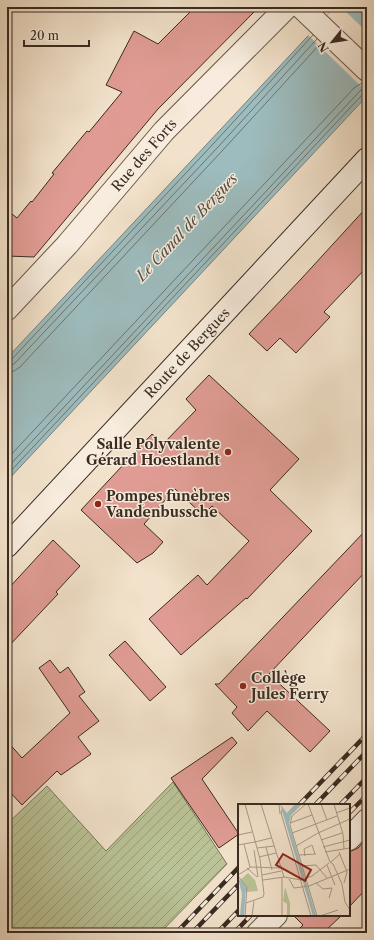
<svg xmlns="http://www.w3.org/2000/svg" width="374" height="940" viewBox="0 0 374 940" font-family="'Libre Caslon Text',serif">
	<defs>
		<pattern id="garden-furrows" width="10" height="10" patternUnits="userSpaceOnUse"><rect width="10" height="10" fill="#bac397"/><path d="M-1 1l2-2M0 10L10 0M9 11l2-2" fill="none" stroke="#989f7b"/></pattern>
	</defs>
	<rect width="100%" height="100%" fill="#f2e2cb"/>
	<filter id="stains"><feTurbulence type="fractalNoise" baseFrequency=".005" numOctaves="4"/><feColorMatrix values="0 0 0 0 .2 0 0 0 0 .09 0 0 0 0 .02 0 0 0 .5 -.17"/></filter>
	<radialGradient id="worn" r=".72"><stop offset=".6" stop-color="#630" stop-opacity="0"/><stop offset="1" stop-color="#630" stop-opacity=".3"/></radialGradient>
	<path fill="url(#garden-furrows)" stroke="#7a775c" d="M173,782L227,864L160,933H7V824L47,786L106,851Z"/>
	<path fill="#9dbcbe" stroke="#75827f" d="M335,7H367V96L7,481V358Z"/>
	<path fill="#f2e2cb" d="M335,7H341L367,32V92L308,35Z"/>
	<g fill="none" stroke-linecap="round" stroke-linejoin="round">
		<path stroke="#6b7470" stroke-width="1" d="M7,361L12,359L214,143L313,35
			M7,366L12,365L15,363L218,147L317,39
			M7,372L14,371L20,367L222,151L321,43
			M7,459L354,88L360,84L367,83
			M7,468L359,92L362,89H367
			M7,475L362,95L367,94"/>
	</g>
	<path fill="#e09c94" stroke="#392b21" d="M195,7H259L158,109L34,257L7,256V210L17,218L31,201L32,202L54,174L52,173L87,131L89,132L122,92L106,85L134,31L158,44Z
		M367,207V267L324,312L330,317L296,353L280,338L267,351L249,334L302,278Z
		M209,375L299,459L270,490L312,531L247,599L246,598L181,655L149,619L198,575L207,585L249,541L212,506L203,515L175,489L144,524L163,542L153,553L137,563L81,510L152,434L163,444L196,410L186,399Z
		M367,529V570L269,674L330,731L310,752L267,711L248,731L232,713L237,707L215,684H219Z
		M53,540L80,566L56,592L58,594L7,648V590Z
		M125,641L166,687L150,701L109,655Z
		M50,660L60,673L68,667L85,692L79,696L99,721L78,737L91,754L61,775L57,771L22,805L7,789V741L22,758L70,713L39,668Z
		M232,737L237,743L202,779L239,834L219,848L171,778Z
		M367,838V888L349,907V852L358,848Z
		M293,915H342L323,933H295L303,925Z"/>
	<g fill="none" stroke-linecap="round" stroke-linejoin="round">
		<g stroke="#67594c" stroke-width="24">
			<path id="minor" d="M7,309L67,245L164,131L287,7
				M349,839L367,820
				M258,933L276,915"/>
		</g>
		<g stroke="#67594c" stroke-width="24">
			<path id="tertiary" d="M301,7L367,70"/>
		</g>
		<g stroke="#392b21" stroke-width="24">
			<path id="secondary" d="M7,546L367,159"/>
		</g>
		<use href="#minor" stroke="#f7ecdd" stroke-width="22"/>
		<use href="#tertiary" stroke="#f7ecdd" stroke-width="22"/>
		<use href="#secondary" stroke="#f7ecdd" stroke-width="22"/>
		<g stroke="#392b21" stroke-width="4.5">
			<path id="rail" d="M299,805L367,734
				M315,805L367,751
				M340,805L367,777
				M349,813L367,795
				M176,933L239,867
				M192,933L239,884
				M217,933L239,910
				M234,933L251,915"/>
		</g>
		<use href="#rail" stroke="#f7ecdd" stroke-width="3" stroke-dasharray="9" stroke-linecap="butt"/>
	</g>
	<g fill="#8f2418" stroke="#f7ecdd" stroke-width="1.5">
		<circle cx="228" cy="452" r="4"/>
		<circle cx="98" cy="504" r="4"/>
		<circle cx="243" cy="686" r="4"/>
	</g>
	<g text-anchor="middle" stroke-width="3" stroke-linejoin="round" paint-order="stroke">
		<g font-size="14" fill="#392b21" stroke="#f7ecdd">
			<text transform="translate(144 155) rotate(-49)" y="5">Rue des Forts</text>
			<text transform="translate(187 353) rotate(-47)" y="5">Route de Bergues</text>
		</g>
		<g font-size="14" font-weight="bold" fill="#392b21" stroke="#f7ecdd" text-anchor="start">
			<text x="220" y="449" text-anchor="end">Salle Polyvalente<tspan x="220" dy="16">Gérard Hoestlandt</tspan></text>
			<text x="106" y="501">Pompes funèbres<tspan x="106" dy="16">Vandenbussche</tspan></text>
			<text x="251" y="683">Collège<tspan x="251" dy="16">Jules Ferry</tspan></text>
		</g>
		<g font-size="15" font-style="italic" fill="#524f48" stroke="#f7ecdd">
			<text transform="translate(187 227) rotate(-47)" y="5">Le Canal de Bergues</text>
		</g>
	</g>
	<g transform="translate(238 804)">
		<rect width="112" height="112" fill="#f2e2cb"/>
		<path d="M10,69L17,76L20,87L8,88L2,76ZM47,83L52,99V112H49V100L45,97Z" fill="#bac397"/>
		<path d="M42,0L49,9L57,0H64L53,11L51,20L78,112H75ZM0,74L8,83L6,112H2L4,90Z" fill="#9dbcbe"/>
		<path fill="none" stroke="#a89987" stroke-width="1" d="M7,0L22,55L26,90L25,93L8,99M23,0L46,73M68,0L54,12L52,21L79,112M70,0L92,58M83,0L89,16M96,0L105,30L106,45M44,6L43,9L73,112M98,9L112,4M42,10L41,0H52M52,19L74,11M54,29L99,12M80,29L112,15M0,31L14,28M83,36L104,29M17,38L33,34M6,40L12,63M0,41L17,38M58,42L80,29M28,43L34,66M85,43L112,36M19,44L36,42M16,46L20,73M87,48L112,44M101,48L109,68L106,79M61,51L78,50M67,52L66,45L74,41L77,50M21,53L38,49M92,58L95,60L104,80M93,58L102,50M89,61L97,81M64,62L78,61L89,74M9,64L19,73M0,71L13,63L42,64M24,71L43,67M0,72L9,83L7,112M51,75L56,84L71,82L112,65M25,76L46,73L63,76L74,72L91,59M78,79L85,85L94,84L91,94M104,80L107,98L112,106M0,86V101M14,112L16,97M44,112V74M82,112L100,106"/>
		<path fill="#8f2418" fill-opacity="0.15" stroke="#8f2418" stroke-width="2" d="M45,50L73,66L67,77L38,61Z"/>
		<rect width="112" height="112" fill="none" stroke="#392b21" stroke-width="2"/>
	</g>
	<rect width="374" height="940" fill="none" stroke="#f2e2cb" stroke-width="24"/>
	<rect x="8" y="8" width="358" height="924" fill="none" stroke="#392b21" stroke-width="2"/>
	<rect x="12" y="12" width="350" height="916" fill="none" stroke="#392b21"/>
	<g transform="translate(332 42) rotate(240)" stroke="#f7ecdd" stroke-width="3" paint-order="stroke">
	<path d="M0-3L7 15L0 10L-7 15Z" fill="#392b21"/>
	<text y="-6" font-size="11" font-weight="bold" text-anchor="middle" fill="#392b21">N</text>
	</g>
	<path d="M24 40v6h65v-6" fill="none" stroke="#392b21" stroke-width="2"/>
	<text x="30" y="40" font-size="12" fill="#392b21" stroke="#f7ecdd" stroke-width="3" paint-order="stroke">20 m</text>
	<rect width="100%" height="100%" filter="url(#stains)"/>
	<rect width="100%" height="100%" fill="url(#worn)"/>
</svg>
